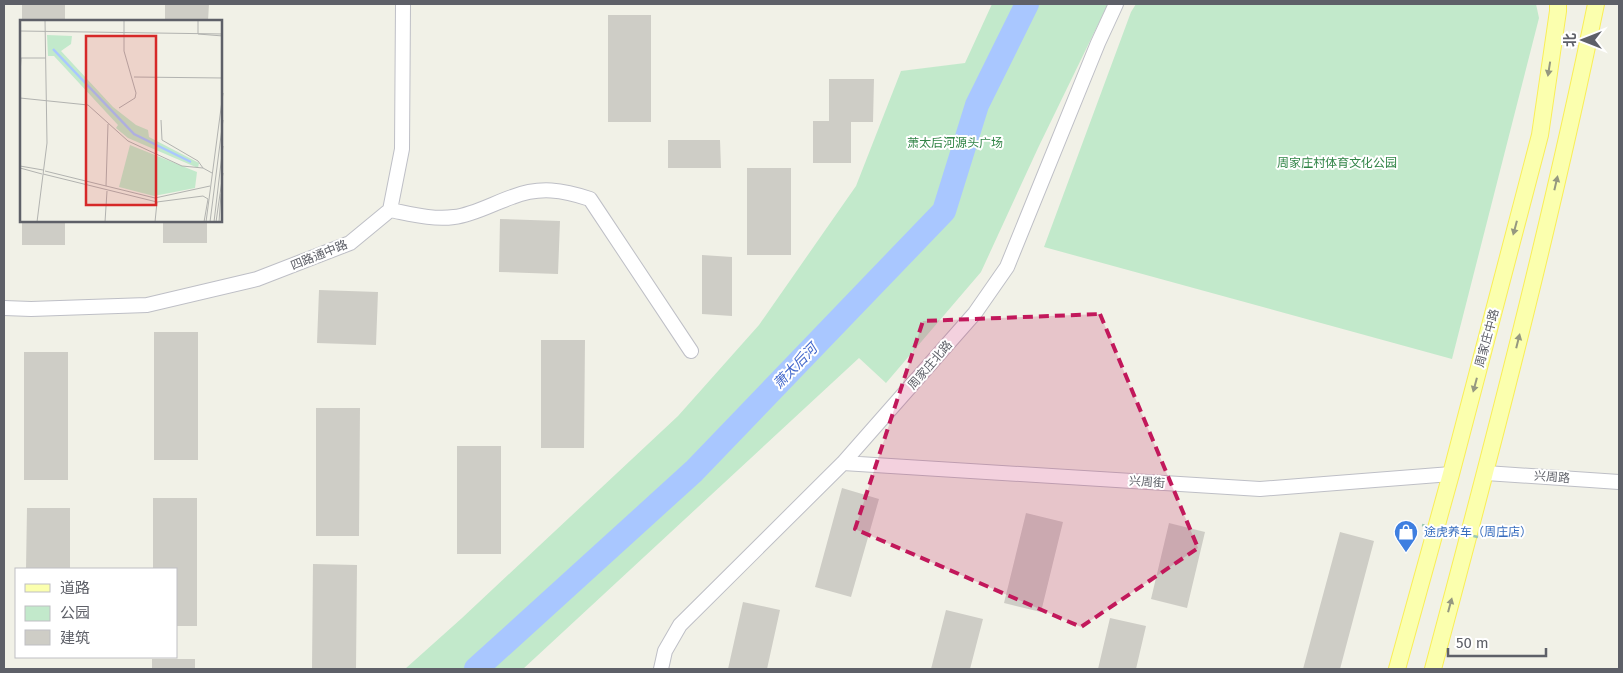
<svg xmlns="http://www.w3.org/2000/svg" width="1623" height="673" viewBox="0 0 1623 673" font-family="'Fira Sans','Noto Sans SC',sans-serif">
	<rect width="100%" height="100%" fill="#f1f1e7"/>
	<path fill="#c2e9cb" d="M992,4H1108L1038,148L981,272L886,383L859,358L523,669H405L462,618L678,416L759,325L856,186L901,71L965,63Z
		M1136,4H1536L1539,18L1452,359L1044,247L1131,12Z"/>
	<g fill="none" stroke-linecap="round" stroke-linejoin="round">
		<path stroke="#a9c7ff" stroke-width="24" d="M476,669L694,471L944,211L977,105L1027,4"/>
	</g>
	<path fill="#cecdc6" d="M22,4H65V21H22Z
		M165,4H209L208,21H165Z
		M608,15H651V122H608Z
		M829,79H874L873,122H851V163H813V121H829Z
		M668,140H720L721,168H668Z
		M747,168H791V255H747Z
		M500,219L560,221L558,274L499,272Z
		M22,221H65V245H22Z
		M163,221H207V243H163Z
		M702,255L732,257V316L702,314Z
		M319,290L378,292L376,345L317,343Z
		M154,332H198V460H154Z
		M541,340H585L584,448H541Z
		M24,352H68V480H24Z
		M316,408H360L359,536H316Z
		M457,446H501V554H457Z
		M842,488L879,499L851,597L815,587Z
		M153,498H197V626H176V569H153Z
		M27,508H70V569H26Z
		M1026,513L1063,522L1041,612L1004,603Z
		M1169,523L1205,532L1187,608L1151,599Z
		M1340,532L1374,541L1340,669H1303Z
		M313,564L357,565L356,669H312Z
		M743,602L780,610L767,669H728Z
		M946,610L983,619L970,669H931Z
		M1110,618L1146,626L1136,669H1098Z
		M152,659H195V669H152Z"/>
	<g fill="none" stroke-linecap="round" stroke-linejoin="round">
		<g stroke="#bebfc6" stroke-width="16">
			<path id="minor" d="M390,210L402,149L403,4
				M4,308L31,309L147,305L257,279L350,243L390,210C411,214 433,220 454,217C473,215 494,203 512,197C540,186 563,190 590,199L691,351
				M843,463L1260,489L1451,474
				M1486,473L1619,482
				M661,669L665,651L680,625L843,463L975,313L1007,267L1098,43L1116,4"/>
		</g>
		<g stroke="#f9ee58" stroke-width="18">
			<path id="major" d="M1397,669L1451,474L1540,135L1558,11V4
				M1433,669C1492,449 1550,227 1596,4"/>
		</g>
		<use href="#minor" stroke="#fff" stroke-width="14"/>
		<use href="#major" stroke="#fbffae" stroke-width="16"/>
		<path stroke="#9ac8b1" stroke-width="2.5" stroke-dasharray="5 2.5" stroke-linecap="butt" d="M1422,525L1478,537"/>
	</g>
	<defs><path id="oneway-solid" d="M-6-.8H1V-3.2L6.5 0L1 3.2V.8H-6Z" transform="scale(1.25)"/></defs>
	<g fill="#959880">
		<use href="#oneway-solid" transform="translate(1549 69) rotate(99)"/>
		<use href="#oneway-solid" transform="translate(1556 183) rotate(-77)"/>
		<use href="#oneway-solid" transform="translate(1515 228) rotate(105)"/>
		<use href="#oneway-solid" transform="translate(1518 341) rotate(-76)"/>
		<use href="#oneway-solid" transform="translate(1475 385) rotate(105)"/>
		<use href="#oneway-solid" transform="translate(1450 605) rotate(-75)"/>
	</g>
	<path fill="#c2185b" fill-opacity="0.2" stroke="#c2185b" stroke-width="4" stroke-dasharray="10 6" stroke-linejoin="round" d="M1100,314L1198,548L1081,627L855,529L923,321Z"/>
	<defs>
		<g id="shop-pin" transform="scale(1.25)"><path d="M0 17L-7.5 6A9.5 9.5 0 1 1 7.5 6Z" fill="#3f7fe0" stroke="#fff"/><path d="M-5-2.5h2.3a2.7 3.5 0 0 1 5.4 0H5L5.5 6h-11ZM-1.5-2.5h3a1.5 2.3 0 0 0-3 0Z" fill="#fff"/></g>
	</defs>
	<g fill-rule="evenodd">
		<use href="#shop-pin" x="1406" y="532"/>
	</g>
	<g text-anchor="middle" stroke-width="4" stroke-linejoin="round" paint-order="stroke">
		<g font-size="12" fill="#308446" stroke="#fff">
			<text x="955" y="147">萧太后河源头广场</text>
			<text x="1337" y="167">周家庄村体育文化公园</text>
		</g>
		<g font-size="12" fill="#5e6068" stroke="#fff">
			<text transform="translate(319 255) rotate(-22)" y="4">四路通中路</text>
			<text transform="translate(1487 338) rotate(-75)" y="4">周家庄中路</text>
			<text transform="translate(930 365) rotate(-49)" y="4">周家庄北路</text>
			<text transform="translate(1552 477) rotate(4)" y="4">兴周路</text>
			<text transform="translate(1147 482) rotate(4)" y="4">兴周街</text>
		</g>
		<g font-size="12" fill="#366cbe" stroke="#fff" text-anchor="start">
			<text x="1424" y="536">途虎养车（周庄店）</text>
		</g>
		<g font-size="14" font-style="italic" fill="#4368cb" stroke="#fff">
			<text transform="translate(795 366) rotate(-46)" y="5">萧太后河</text>
		</g>
	</g>
	<g transform="translate(20 20)">
		<rect width="202" height="202" fill="#f1f1e7"/>
		<path d="M27,15L52,16L51,24L41,31L93,87L116,105L128,110L129,117L179,143L178,148L108,118L96,108L98,105L34,36H28ZM110,125L177,152L175,168L134,176L99,167Z" fill="#c2e9cb"/>
		<path fill="none" stroke="#a9c7ff" stroke-width="2.5" d="M33,29L114,114L171,142"/>
		<path fill="none" stroke="#b2b3b0" stroke-width="1" d="M178,0V14L203,16M0,11L203,14M0,38H26M0,55L1,38M114,57L203,58M0,78L68,85L108,121L162,146L183,148M99,88L115,78L116,73L104,31V0M141,100L142,120L178,141L183,148L192,153M0,146L23,150M0,148L22,154M25,151L135,178L190,166M23,154L137,182L183,176L188,179M86,166L88,104M17,202L27,123L25,0M85,202L87,171M135,202L137,182M184,202L188,179M186,202L203,73M190,202L203,100M194,202L203,126M196,202L203,153M199,202L201,174"/>
		<path fill="#d62828" fill-opacity="0.15" stroke="#d62828" stroke-width="2.5" d="M66,16H136V185H66Z"/>
		<rect width="202" height="202" fill="none" stroke="#5e6068" stroke-width="2.5"/>
	</g>
	<rect width="1623" height="673" fill="none" stroke="#5e6068" stroke-width="10"/>
	<rect x="15" y="568" width="162" height="90" fill="#ffffff" stroke="#bfbfc3"/>
	<rect x="25" y="584" width="25" height="8" fill="#fbffae" stroke="#bfbfc3"/>
	<text x="60" y="593" font-size="15" fill="#5e6068">道路</text>
	<rect x="25" y="606" width="25" height="15" fill="#c2e9cb" stroke="#bfbfc3"/>
	<text x="60" y="618" font-size="15" fill="#5e6068">公园</text>
	<rect x="25" y="630" width="25" height="15" fill="#cecdc6" stroke="#bfbfc3"/>
	<text x="60" y="643" font-size="15" fill="#5e6068">建筑</text>
	<g transform="translate(1583 40) rotate(270)" stroke="#ffffff" stroke-width="4" paint-order="stroke">
	<path d="M0-4L9 19L0 12L-9 19Z" fill="#5e6068"/>
	<text y="-8" font-size="14" font-weight="bold" text-anchor="middle" fill="#5e6068">北</text>
	</g>
	<path d="M1448 648v8h98v-8" fill="none" stroke="#5e6068" stroke-width="2.5"/>
	<text x="1456" y="648" font-size="15" fill="#5e6068" stroke="#ffffff" stroke-width="4" paint-order="stroke">50 m</text>
</svg>
